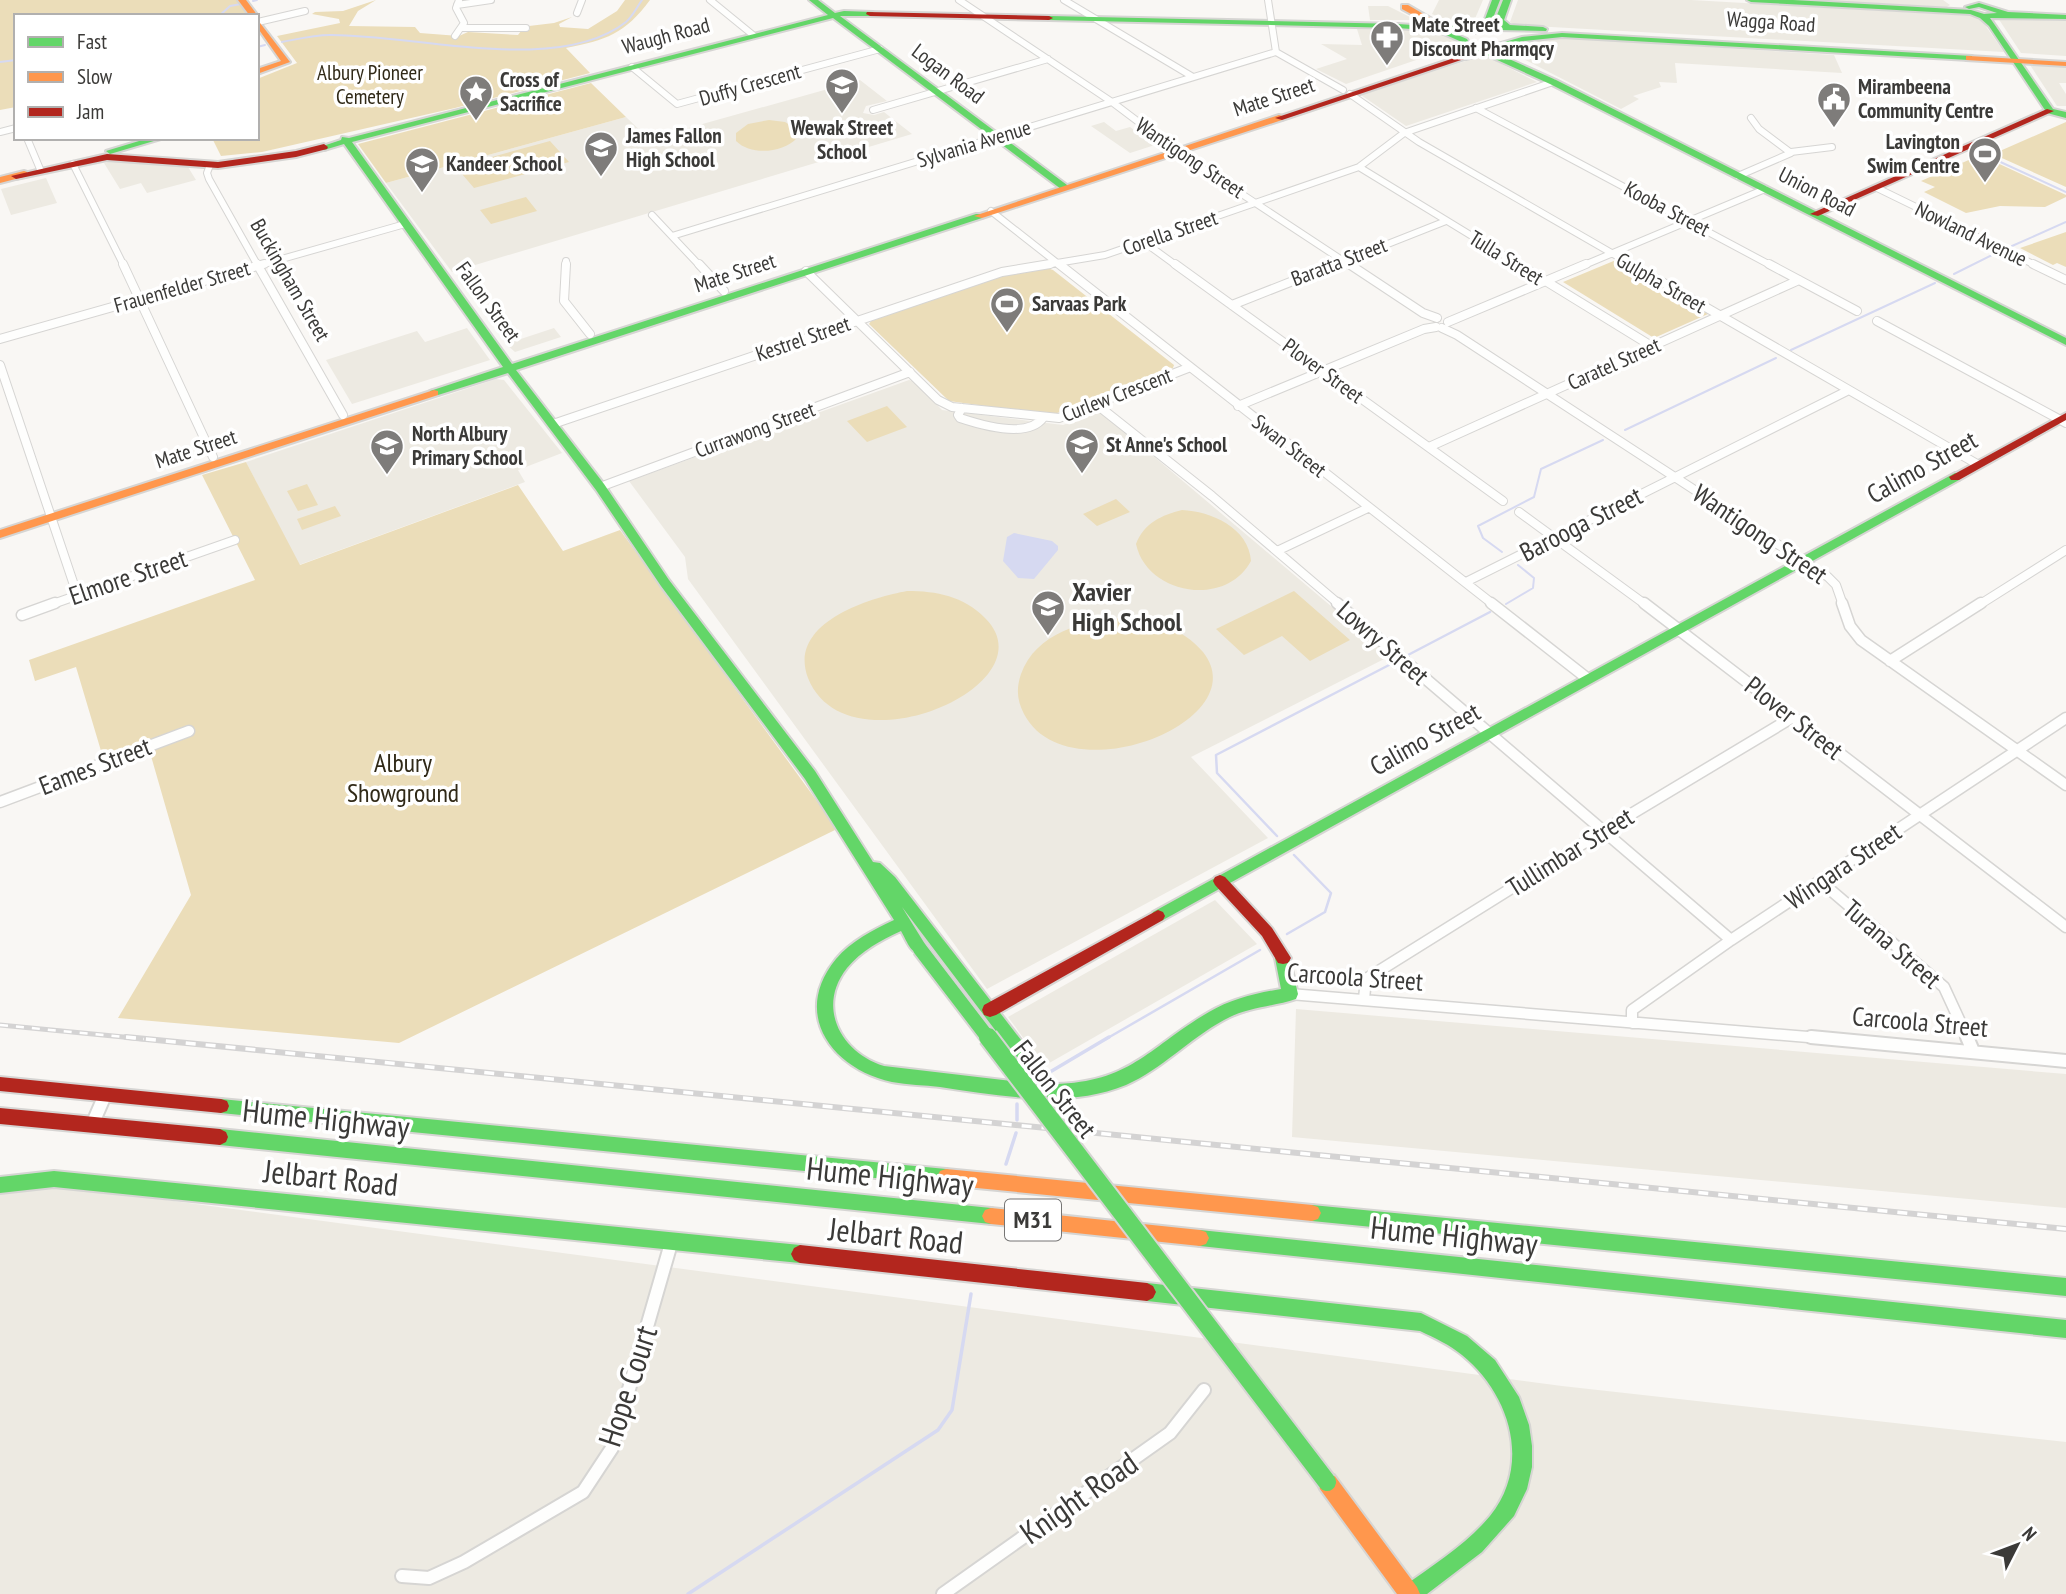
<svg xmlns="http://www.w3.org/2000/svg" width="2066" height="1594" viewBox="0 0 2066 1594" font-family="'PT Sans Narrow',sans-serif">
	<rect width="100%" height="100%" fill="#f9f7f4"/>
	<path fill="#edeae2" d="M1439,0H1483L1471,28L1457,26L1432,14Z
		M1518,0H1691L1974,16L1980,18L2004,52L1515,25L1510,22Z
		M1816,0H1943L1950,5L1947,7Z
		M1368,6H1388L1416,20H1370Z
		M1998,18L2066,21V56L2021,53Z
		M1357,29L1439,31L1463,44L1346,84L1316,69L1347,59L1321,44L1362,45Z
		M1565,38L1834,55L1842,73L1675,63L1677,83L1659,82L1661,87L1633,96L1639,99L1621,109L1504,49L1526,42Z
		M1484,55L1537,82L1406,126L1361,95Z
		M2030,65L2066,67V83H2059L2066,94V106H2057Z
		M860,80L887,101L866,106L863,113L874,115L884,112L912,134L452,272L386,183L626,117L649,139Z
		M1104,122L1116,131L1130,127L1155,145L1130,153L1091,126Z
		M118,160L188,167L196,180L147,193L141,183L120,189L104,163Z
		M46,178L57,203L11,215L1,189Z
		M467,328L490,360L352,404L326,360L417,331L425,342Z
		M554,328L561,337L515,352L506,344Z
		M496,379L504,380L562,453L518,470L525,482L299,565L246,462Z
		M909,380L915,382L942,410L1063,425L1100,411L1390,656L1191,757L1268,838L987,989L688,579L685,557L629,481Z
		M1215,900L1257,944L1044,1066L1008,1017Z
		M1296,1009L2066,1074V1208L1292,1137Z
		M0,1178L1562,1386L2066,1442V1594H0Z"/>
	<path fill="#ebddb9" d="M0,0H237L248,16H16V107L0,110Z
		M376,0L358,11L349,26L415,27L420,33L459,36L468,32L518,35L521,31L530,30L529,26L554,23L572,17L559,24L560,27L588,29L617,11L625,0H650C625,34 606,40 566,48L590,73L455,108L262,152L221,156L212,138H257V79L297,63L277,36L340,23L339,19L312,14L315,12L343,11Z
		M591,83L626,117L386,183L358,144Z
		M769,120L785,122L798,130L797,138C783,153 751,156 736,141V133L748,124Z
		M2066,122V187L1993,154Z
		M550,141L569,162L474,188L456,167Z
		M1980,155L2066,195V197L2045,207L2000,206L1966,213L1924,192L1935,187L1921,181Z
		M526,197L537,211L491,224L480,210Z
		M2066,232V267L2057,263L2053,265L2020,248Z
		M1616,260L1708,314L1654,338L1563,282Z
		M1047,268L1053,270L1174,365L1173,368L1052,415L949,401L869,324L871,321L1007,274Z
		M887,406L907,427L867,442L847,421Z
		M246,462L300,565L518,485L563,551L620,530L830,819L835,830L399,1043L118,1018L191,895L151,756L107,771L76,667L35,681L29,660L255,580L202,475Z
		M307,484L318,505L298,511L287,491Z
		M1116,499L1130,512L1097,526L1083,514Z
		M335,506L341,516L302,530L297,519Z
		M1182,510C1211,511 1249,528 1251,561C1226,608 1147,595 1136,544C1144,523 1162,515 1182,510Z
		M907,591C937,591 963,596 985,618C1053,685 846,774 808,678C787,623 869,598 907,591Z
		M1294,591L1350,640L1310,661L1282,636L1244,655L1216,629Z
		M1122,618C1152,619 1183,628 1203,652C1258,721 1067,796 1024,714C1017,700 1016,689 1021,674C1036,633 1082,621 1122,618Z"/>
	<path fill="#d6d9f1" d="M1014,533L1052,541L1058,546V550L1034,579L1018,578L1003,561L1007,537Z"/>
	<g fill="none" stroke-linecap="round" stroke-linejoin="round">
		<path stroke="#d6d9f1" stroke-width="2" d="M253,1L257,0
			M219,16L230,6L241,4
			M282,42C298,39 314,35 330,35C412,34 557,76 626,22C633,16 637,7 642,0
			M257,47L265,45
			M0,62L16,60
			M1983,154L2066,192
			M2012,246L2066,222
			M1954,274L1996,253
			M1791,350L1935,283
			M1625,430L1776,358
			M1502,552L1483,538L1478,526L1534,497L1541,469L1603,440
			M1506,604L1533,588L1534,578L1518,565"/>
		<path stroke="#d6d9f1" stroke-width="2.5" d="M1408,655L1490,612
			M1277,836L1217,773L1216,755L1391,664
			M1287,934L1325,912L1331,893L1294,855
			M1106,1039L1260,950"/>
		<path stroke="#d6d9f1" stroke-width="3.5" d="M1050,1072L1109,1037
			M1017,1104V1120
			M1006,1164L1016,1133
			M688,1594L938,1430L952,1410L971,1294"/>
		<g stroke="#d6d5d3" stroke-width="8">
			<path id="street-far3" d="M710,0L753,35
				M959,0L1112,102L1181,154L1351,266
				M1064,0L1193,77
				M1268,0L1276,52L1343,90
				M457,5L491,0
				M577,13L582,0
				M258,22L305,11
				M463,28H526
				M455,36L464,23L456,8L459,0
				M632,67L677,104L880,49
				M1350,94L1419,142L1634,266
				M1476,108L1772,266
				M873,110L1048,59
				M0,132L16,128
				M27,138L40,169
				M1791,152L1832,147
				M73,164L124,266
				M210,165L207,173L209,179L258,266
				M1359,167L1521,266
				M1738,176L1791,153L1759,129L1751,118
				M1877,188L2037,266
				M991,211L1061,266
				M652,215L700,266
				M672,236L1276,52
				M1144,242L1177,266
				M257,266L405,224
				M566,266V261
				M1039,266L1105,255L1359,167L1404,133L1553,82
				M1332,266L1446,221
				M1582,266L1765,189"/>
		</g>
		<g stroke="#d6d5d3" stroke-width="10">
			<path id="street-far2" d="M123,264L213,457
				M257,264L343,415
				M566,264L564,301L590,334
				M699,264L724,291
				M1059,264L1494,605
				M1175,264L1503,501
				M1349,264L1423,313L1437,318
				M1518,264L1653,347
				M1631,264L1977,464
				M1769,264L1857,311
				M2033,264L2066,280
				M806,271L938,400L952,407L1059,418L1188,368
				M1232,305L1336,264
				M1877,321L2066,423
				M1448,322L1586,264
				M1442,328L1457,335L1828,577L1836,585L1843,605
				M0,339L264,264
				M0,365L77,594
				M1096,404L1212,496L1340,605
				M1238,406L1424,329L1436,327
				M962,408L958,415L960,418C981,425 1027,439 1043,418
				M553,424L1002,272L1050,264
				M1429,447L1799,280
				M600,487L910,372
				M1519,512L1646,605
				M1277,551L1368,508
				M1466,582L1847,391
				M50,605L235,540
				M1979,605L2066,550"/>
		</g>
		<g stroke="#d6d5d3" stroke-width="13">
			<path id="street-far1" d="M1337,603L1731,940
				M1491,603L1588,679
				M1644,603L2066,927
				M1842,603L1850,626L1861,640L2066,785
				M22,615L55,603
				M1890,661L1981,603
				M0,802L189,731
				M1820,881L1944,987L1968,1039
				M1290,994L1832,1039
				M1364,999L1366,979L1603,831L1793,717
				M1632,1023V1010L1731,940L2066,718"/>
		</g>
		<g stroke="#d6d5d3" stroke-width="16">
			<path id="street" d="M1811,1037L2066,1061
				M1967,1037L1973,1051
				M92,1125L105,1095
				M402,1576L429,1578L464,1562L583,1492L612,1448L672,1240
				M943,1594L1170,1433L1204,1390"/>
		</g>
		<g stroke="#d6d5d3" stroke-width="4">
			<path id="fast" d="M809,0H818L835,13L844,11L873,12L874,14L870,16H840L1067,185V189H1061L833,18L352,142L512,364L976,214H982V218L516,370L604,484L669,580L815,771L873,862L880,863L895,877L1055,1084C1132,1082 1150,1046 1209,1012C1231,999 1256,993 1281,989L1275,958L1278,953L1283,952L1288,953L1298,994L1296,999C1272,1007 1247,1007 1224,1020C1189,1039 1162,1069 1126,1085C1067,1109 1001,1096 940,1087C924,1085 908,1085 892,1082C832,1069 791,1014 836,959C851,941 873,930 894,920L805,779L661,586L596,490L508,373L438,395H430V391L503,367L344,144L324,150L320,147L341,140L342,137L349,138L828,15ZM902,907L1036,1084L884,1066C841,1053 816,1007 847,968C861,951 881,940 901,931C907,941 912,958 925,953L928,949Z
				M1492,0H1500L1488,31L1474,33L1446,30L1467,39L1468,41L1464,43L1437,31L1398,28L1049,20L1045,18L1049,16L1398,24L1441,27L1445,25L1474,29L1482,27Z
				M1503,0H1511L1504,20L1510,25L1543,27L1547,29L1546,31L1498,30L1495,20Z
				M1747,0H1793L1971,10L1984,14L1997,13L1979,7L1969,9L1965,7L1979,3L2008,12L2066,15V19L1990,18L2053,109L2066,112V118L2047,113L1989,26L1980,18L1970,14L1751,2Z
				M1562,33L1972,56V60H1969L1562,37L1523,41L1491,51L1556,80L2066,338V345L1550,84L1484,54L1466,59L1462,57L1477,51L1475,49L1479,47L1484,48L1522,37Z
				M149,138H164L110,154L106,151Z
				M1955,473L1959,474V480L1163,920L1158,922L1153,920L1151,916L1153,912Z
				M221,1099L946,1169L952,1171L955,1177L952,1183L946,1185L221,1113L215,1111L213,1106L215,1101Z
				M220,1129L991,1208L997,1210L1000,1216L997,1222L991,1224L220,1145L214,1142L212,1137L214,1132Z
				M54,1171L800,1245L806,1248L809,1254L806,1260L800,1263L54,1187L0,1193V1177Z
				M1312,1205L2066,1278V1296L1312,1221L1306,1219L1303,1213L1306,1207Z
				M1200,1230L2066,1320V1338L1200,1246L1194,1244L1191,1238L1194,1232Z
				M1147,1283L1421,1313L1467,1336L1495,1360L1519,1397L1529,1425L1532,1446V1467L1527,1489L1514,1516L1482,1552L1427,1594H1400L1403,1587C1433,1565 1466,1545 1490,1516C1532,1464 1510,1394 1462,1355C1450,1345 1435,1338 1420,1331L1147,1301L1141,1298L1138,1292L1141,1286Z"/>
		</g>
		<g stroke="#d6d5d3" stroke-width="4">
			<path id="slow" d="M238,0H246L258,16L257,17L250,16Z
				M1402,5H1408L1444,26L1437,28L1402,9Z
				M257,19L290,62L257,74V69L281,61L257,27Z
				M1969,56L2066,62V66L1966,60V56Z
				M1279,115L1282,116V120L982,218L974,216Z
				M24,171L27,172V176L0,183V177Z
				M434,390L438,391V395L0,538V530Z
				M946,1169L1312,1205L1318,1207L1321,1213L1318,1219L1312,1221L946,1185L940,1183L937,1177L940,1171Z
				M991,1208L1200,1230L1206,1232L1209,1238L1206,1244L1200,1246L991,1224L985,1222L982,1216L985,1210Z
				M1327,1472L1334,1475L1417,1587L1420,1594H1397L1320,1489L1317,1482L1320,1475Z"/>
		</g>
		<g stroke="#d6d5d3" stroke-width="4">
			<path id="jam" d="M867,12L1049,16L1053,18L1049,20L870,16L866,14Z
				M1463,55L1470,57L1282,120L1275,118Z
				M2047,109L2054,111L1818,216L1810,214Z
				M324,144L328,147L327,149L296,157L218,168L107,160L16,179L11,176L107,154L218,162L296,151Z
				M2066,413V420L1959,480H1951L1949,477Z
				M1220,875L1225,877L1272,928L1291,958L1288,963L1283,964L1278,963L1262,936L1215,885L1213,881L1215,877Z
				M1158,910L1163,912L1165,916L1163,920L996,1015L990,1017L984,1015L982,1010L984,1005Z
				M0,1077L221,1099L227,1101L229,1106L227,1111L221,1113L0,1091Z
				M0,1108L220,1129L226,1132L228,1137L226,1142L220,1145L0,1124Z
				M800,1245L1147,1283L1153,1286L1156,1292L1153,1298L1147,1301L800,1263L794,1260L791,1254L794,1248Z"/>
		</g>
		<use href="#street-far3" stroke="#fefefd" stroke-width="6"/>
		<use href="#street-far2" stroke="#fefefd" stroke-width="8"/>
		<use href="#street-far1" stroke="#fefefd" stroke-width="10"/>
		<use href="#street" stroke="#fefefd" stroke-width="12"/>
		<use href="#fast" fill="#63d668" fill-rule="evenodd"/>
		<use href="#slow" fill="#ff974d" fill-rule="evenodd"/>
		<use href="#jam" fill="#b3261e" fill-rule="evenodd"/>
		<g stroke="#d4d3d3" stroke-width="5">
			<path id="rail-far1" d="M0,1025L144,1039"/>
		</g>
		<g stroke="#d4d3d3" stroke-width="6">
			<path id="rail" d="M126,1037L2066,1229"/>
		</g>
		<use href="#rail-far1" stroke="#fff" stroke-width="2.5" stroke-dasharray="8" stroke-linecap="butt"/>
		<use href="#rail" stroke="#fff" stroke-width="3.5" stroke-dasharray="10" stroke-linecap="butt"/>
		<g stroke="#d6d5d3" stroke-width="18" stroke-linecap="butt">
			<path id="fast-bridge-far1" d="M920,949L989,1039"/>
		</g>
		<g stroke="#d6d5d3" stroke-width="22" stroke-linecap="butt">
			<path id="fast-bridge" d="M988,1037L1327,1482"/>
		</g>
		<use href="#fast-bridge-far1" stroke="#63d668" stroke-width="14"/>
		<use href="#fast-bridge" stroke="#63d668" stroke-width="18"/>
	</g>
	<defs>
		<g id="pharmacy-pin" transform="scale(1.75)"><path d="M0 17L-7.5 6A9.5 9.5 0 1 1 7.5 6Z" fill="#7e7c7a" stroke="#fff"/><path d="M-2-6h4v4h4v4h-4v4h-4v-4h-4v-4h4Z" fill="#fff"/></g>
		<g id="school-pin" transform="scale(1.75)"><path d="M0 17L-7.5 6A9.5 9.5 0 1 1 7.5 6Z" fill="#7e7c7a" stroke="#fff"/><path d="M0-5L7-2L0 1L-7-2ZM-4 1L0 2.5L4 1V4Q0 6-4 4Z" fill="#fff"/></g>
		<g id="sight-pin" transform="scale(1.75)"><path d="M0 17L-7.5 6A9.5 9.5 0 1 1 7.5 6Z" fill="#7e7c7a" stroke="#fff"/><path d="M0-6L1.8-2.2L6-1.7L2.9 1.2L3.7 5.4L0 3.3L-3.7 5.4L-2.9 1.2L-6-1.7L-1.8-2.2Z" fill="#fff"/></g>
		<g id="civic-pin" transform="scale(1.75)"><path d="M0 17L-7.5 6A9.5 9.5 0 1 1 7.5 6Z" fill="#7e7c7a" stroke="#fff"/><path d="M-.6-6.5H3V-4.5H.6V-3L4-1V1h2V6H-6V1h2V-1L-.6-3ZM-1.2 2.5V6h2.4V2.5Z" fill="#fff"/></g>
		<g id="stadium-pin" transform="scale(1.75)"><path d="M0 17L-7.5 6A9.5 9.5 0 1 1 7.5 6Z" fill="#7e7c7a" stroke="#fff"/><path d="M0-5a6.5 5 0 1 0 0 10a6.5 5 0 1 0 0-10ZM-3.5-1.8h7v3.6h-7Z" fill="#fff"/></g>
	</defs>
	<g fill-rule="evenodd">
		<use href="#pharmacy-pin" x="1387" y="37"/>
		<use href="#school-pin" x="842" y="85"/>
		<use href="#sight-pin" x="476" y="92"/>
		<use href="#civic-pin" x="1834" y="99"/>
		<use href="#school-pin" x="601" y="148"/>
		<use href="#stadium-pin" x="1985" y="154"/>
		<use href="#school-pin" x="422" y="164"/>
		<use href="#stadium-pin" x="1007" y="304"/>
		<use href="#school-pin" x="1082" y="445"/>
		<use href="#school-pin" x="387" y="446"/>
		<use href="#school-pin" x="1048" y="607"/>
	</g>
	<g text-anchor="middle" stroke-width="7" stroke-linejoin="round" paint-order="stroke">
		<g font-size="21" fill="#3b3a38" stroke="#fff">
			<text transform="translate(1771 22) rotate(4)" y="7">Wagga Road</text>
			<text transform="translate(666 36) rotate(-15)" y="7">Waugh Road</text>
			<text transform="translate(948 74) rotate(37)" y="7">Logan Road</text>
			<text transform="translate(750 85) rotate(-16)" y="7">Duffy Crescent</text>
			<text transform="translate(1274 97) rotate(-18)" y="7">Mate Street</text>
			<text transform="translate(974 144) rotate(-17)" y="7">Sylvania Avenue</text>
			<text transform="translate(1190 158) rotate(34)" y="7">Wantigong Street</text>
			<text transform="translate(1817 192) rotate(27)" y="7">Union Road</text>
			<text transform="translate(1667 209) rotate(28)" y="7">Kooba Street</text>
			<text transform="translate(1170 233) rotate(-19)" y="7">Corella Street</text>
			<text transform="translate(1971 234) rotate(26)" y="7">Nowland Avenue</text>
			<text transform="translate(1506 258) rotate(32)" y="7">Tulla Street</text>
			<text transform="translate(1339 262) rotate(-21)" y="7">Baratta Street</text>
			<text transform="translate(735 273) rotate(-18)" y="7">Mate Street</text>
			<text transform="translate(290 280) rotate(60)" y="7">Buckingham Street</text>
			<text transform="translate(1661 283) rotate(30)" y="7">Gulpha Street</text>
			<text transform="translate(182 287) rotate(-16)" y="7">Frauenfelder Street</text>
			<text transform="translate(488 302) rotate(54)" y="7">Fallon Street</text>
			<text transform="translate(803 339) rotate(-19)" y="7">Kestrel Street</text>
			<text transform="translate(1614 364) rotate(-24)" y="7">Caratel Street</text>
			<text transform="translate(1323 371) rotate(36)" y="7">Plover Street</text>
			<text transform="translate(1117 395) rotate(-21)" y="7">Curlew Crescent</text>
			<text transform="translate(755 430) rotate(-20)" y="7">Currawong Street</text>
			<text transform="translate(1289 446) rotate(38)" y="7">Swan Street</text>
			<text transform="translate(196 449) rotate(-18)" y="7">Mate Street</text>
		</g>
		<g font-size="21" font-weight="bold" fill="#3b3a38" stroke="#fff" text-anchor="start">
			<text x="1412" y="32">Mate Street<tspan x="1412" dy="24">Discount Pharmqcy</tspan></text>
			<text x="500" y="87">Cross of<tspan x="500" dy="24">Sacrifice</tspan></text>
			<text x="1858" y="94">Mirambeena<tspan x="1858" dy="24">Community Centre</tspan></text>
			<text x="842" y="135" text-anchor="middle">Wewak Street<tspan x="842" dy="24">School</tspan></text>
			<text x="626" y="143">James Fallon<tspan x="626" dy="24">High School</tspan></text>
			<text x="1960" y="149" text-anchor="end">Lavington<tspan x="1960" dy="24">Swim Centre</tspan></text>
			<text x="446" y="171">Kandeer School</text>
			<text x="1032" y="311">Sarvaas Park</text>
			<text x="412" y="441">North Albury<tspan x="412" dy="24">Primary School</tspan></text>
			<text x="1106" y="452">St Anne's School</text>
		</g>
		<g font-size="21" fill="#302917" stroke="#fff">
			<text x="370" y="80">Albury Pioneer<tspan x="370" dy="24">Cemetery</tspan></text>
		</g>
		<rect fill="#fff" stroke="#767574" stroke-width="2" x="1005" y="1199.5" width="56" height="41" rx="5"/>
		<g font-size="24" font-weight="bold" fill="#3b3a38">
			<text x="1033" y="1228">M31</text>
		</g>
		<g font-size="26" fill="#3b3a38" stroke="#fff">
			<text transform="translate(1922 467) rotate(-29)" y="9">Calimo Street</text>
			<text transform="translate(1581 524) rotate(-27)" y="9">Barooga Street</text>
			<text transform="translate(1760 534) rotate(34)" y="9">Wantigong Street</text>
			<text transform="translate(128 577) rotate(-19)" y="9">Elmore Street</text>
			<text transform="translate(1383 643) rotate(41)" y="9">Lowry Street</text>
			<text transform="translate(1794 718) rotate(38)" y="9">Plover Street</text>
			<text transform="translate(1425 739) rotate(-29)" y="9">Calimo Street</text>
			<text transform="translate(95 766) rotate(-21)" y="9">Eames Street</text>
			<text transform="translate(1570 852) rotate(-32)" y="9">Tullimbar Street</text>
			<text transform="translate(1843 866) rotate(-34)" y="9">Wingara Street</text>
			<text transform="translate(1892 944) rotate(41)" y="9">Turana Street</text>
			<text transform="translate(1355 977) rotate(4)" y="9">Carcoola Street</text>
			<text transform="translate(1920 1022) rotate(5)" y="9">Carcoola Street</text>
			<text transform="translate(1055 1089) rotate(52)" y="9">Fallon Street</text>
		</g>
		<g font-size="26" font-weight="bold" fill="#3b3a38" stroke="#fff" text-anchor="start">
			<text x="1072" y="601">Xavier<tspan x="1072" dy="30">High School</tspan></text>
		</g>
		<g font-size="26" fill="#302917" stroke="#fff">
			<text x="403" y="772">Albury<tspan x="403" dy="30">Showground</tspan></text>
		</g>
		<g font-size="32" fill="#3b3a38" stroke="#fff">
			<text transform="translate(326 1119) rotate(6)" y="11">Hume Highway</text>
			<text transform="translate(890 1177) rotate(6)" y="11">Hume Highway</text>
			<text transform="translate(331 1178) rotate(6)" y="11">Jelbart Road</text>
			<text transform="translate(896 1236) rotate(6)" y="11">Jelbart Road</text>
			<text transform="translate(1454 1236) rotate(6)" y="11">Hume Highway</text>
			<text transform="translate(628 1386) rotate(-72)" y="11">Hope Court</text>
			<text transform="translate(1079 1498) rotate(-35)" y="11">Knight Road</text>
		</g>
	</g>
	<rect x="14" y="14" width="245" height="126" fill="#ffffff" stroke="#b1b0af" stroke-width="2"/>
	<rect x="28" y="37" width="35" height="10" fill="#63d668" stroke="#b1b0af" stroke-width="2"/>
	<text x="77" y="49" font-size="21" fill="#3b3a38">Fast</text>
	<rect x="28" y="72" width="35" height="10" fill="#ff974d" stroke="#b1b0af" stroke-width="2"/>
	<text x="77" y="84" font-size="21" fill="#3b3a38">Slow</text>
	<rect x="28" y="107" width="35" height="10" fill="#b3261e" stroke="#b1b0af" stroke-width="2"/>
	<text x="77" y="119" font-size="21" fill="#3b3a38">Jam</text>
	<g transform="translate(2017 1545) rotate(48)" stroke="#ffffff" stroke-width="5" paint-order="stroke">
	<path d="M0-5L12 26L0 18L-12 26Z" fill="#3b3a38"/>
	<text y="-10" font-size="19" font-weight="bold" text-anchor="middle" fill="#3b3a38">N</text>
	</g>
</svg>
